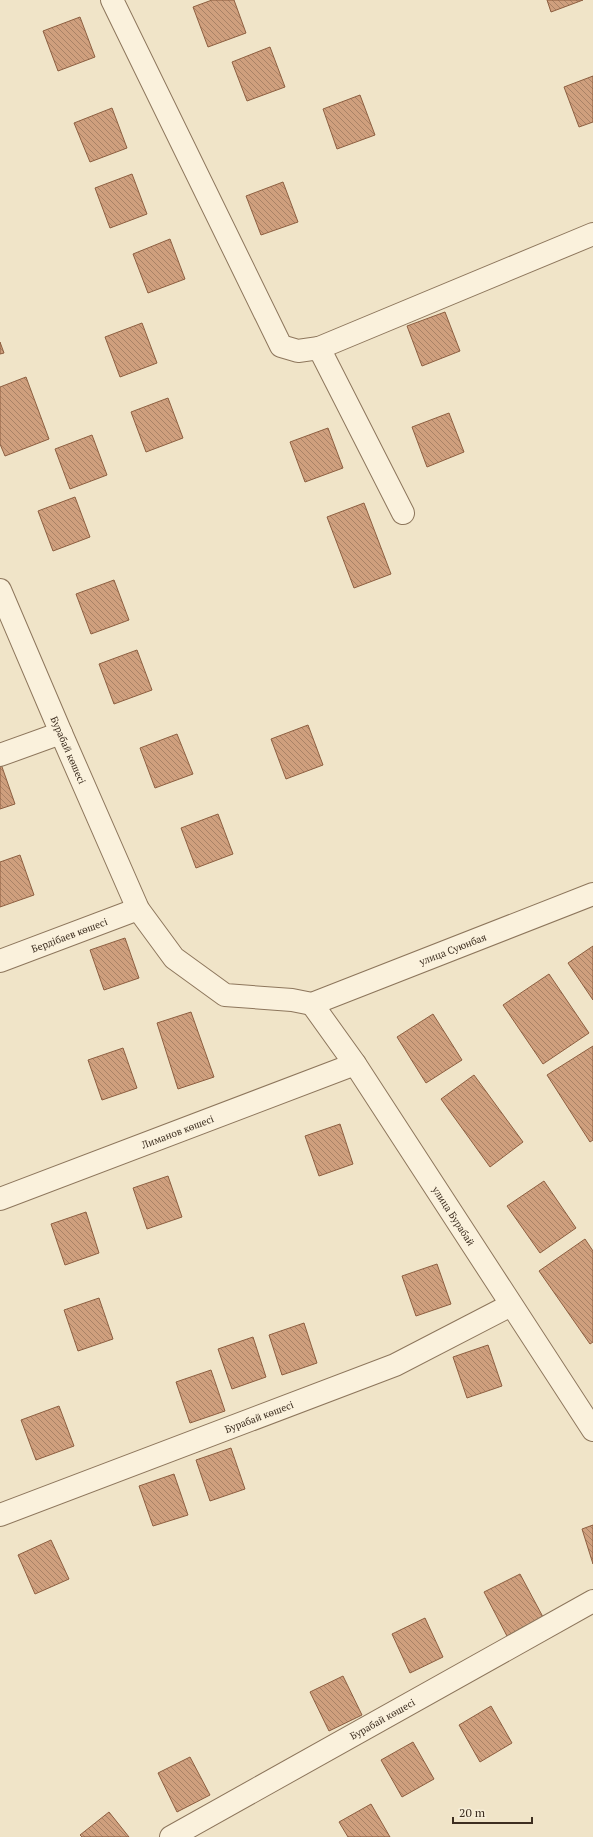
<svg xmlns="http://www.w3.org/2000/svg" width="593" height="1837" viewBox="0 0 593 1837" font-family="'PT Serif',serif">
	<defs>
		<pattern id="building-back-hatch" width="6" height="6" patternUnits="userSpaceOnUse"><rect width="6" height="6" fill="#cf9f7d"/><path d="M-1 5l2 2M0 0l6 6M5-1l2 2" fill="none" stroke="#a98266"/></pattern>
	</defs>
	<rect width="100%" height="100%" fill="#f0e4c8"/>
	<path fill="url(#building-back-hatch)" stroke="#8d5f41" d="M212,0H234L246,33L208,47L193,7Z
		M547,0H583L551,12Z
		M80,17L95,57L58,71L43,31Z
		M270,47L285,87L247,101L232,62Z
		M593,76V122L579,127L564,87Z
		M360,95L375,135L337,149L323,109Z
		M112,108L127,148L90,162L74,123Z
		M132,174L147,214L110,228L95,188Z
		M283,182L298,222L261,235L246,196Z
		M170,239L185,279L148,293L133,254Z
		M445,312L460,351L422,366L407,326Z
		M142,323L157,363L120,377L105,337Z
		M0,342L4,353L0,354Z
		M26,377L49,439L5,456L0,444V387Z
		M168,398L183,438L146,452L131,412Z
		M449,413L464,452L427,467L412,427Z
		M328,428L343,468L305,482L290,442Z
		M92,435L107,475L70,489L55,449Z
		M75,497L90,537L53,551L38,511Z
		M364,503L391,574L354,588L327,517Z
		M114,580L129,620L91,634L76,594Z
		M137,650L152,690L114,704L99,664Z
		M308,725L323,765L286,779L271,739Z
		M177,734L193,774L155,788L140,748Z
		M0,764H1L15,804L0,809Z
		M218,814L233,854L196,868L181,828Z
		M20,855L34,895L0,907V862Z
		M125,938L139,978L104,990L90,950Z
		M593,946V1000L568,963Z
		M549,974L589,1033L543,1064L503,1005Z
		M191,1012L214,1077L178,1089L157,1023Z
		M433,1014L462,1060L426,1083L397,1037Z
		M593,1046V1140L590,1142L547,1075Z
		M123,1048L137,1088L102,1100L88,1060Z
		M474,1075L523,1142L490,1167L441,1099Z
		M340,1124L353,1164L319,1176L305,1136Z
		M168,1176L182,1217L147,1229L133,1188Z
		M544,1181L576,1228L540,1253L507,1206Z
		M86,1212L99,1253L65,1265L51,1224Z
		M585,1239L593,1251V1342L590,1344L539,1271Z
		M437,1264L451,1304L416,1316L402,1276Z
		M99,1298L113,1339L78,1351L64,1310Z
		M304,1323L317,1363L282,1375L269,1335Z
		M253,1337L266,1377L232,1389L218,1349Z
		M488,1345L502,1386L467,1398L453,1357Z
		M211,1370L225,1411L190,1423L176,1382Z
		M59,1406L74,1446L36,1460L21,1420Z
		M231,1448L245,1489L210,1501L196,1460Z
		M174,1474L188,1515L153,1526L139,1486Z
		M593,1525V1564L582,1529Z
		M51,1540L69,1579L35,1594L18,1555Z
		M520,1574L543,1617L507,1636L484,1592Z
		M425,1618L443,1657L410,1673L392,1634Z
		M343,1676L362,1715L329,1731L310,1692Z
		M491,1706L512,1743L480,1762L459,1725Z
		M413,1742L434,1779L402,1797L381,1760Z
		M190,1757L210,1795L177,1812L158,1773Z
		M371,1804L390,1837H348L339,1822Z
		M109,1812L129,1837H82L80,1835Z"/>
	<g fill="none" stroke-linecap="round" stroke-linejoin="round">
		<g stroke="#8d765c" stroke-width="24">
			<g id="minor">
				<path d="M112,0L281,346L298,351L319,348L403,513"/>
				<path d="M319,348L593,234"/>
				<path d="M0,755L61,733"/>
				<path id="s1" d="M0,961L138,909"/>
				<path id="s2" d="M312,1004L355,1064L593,1430"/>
				<path id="s3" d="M0,1199L355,1064"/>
				<path id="s4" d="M0,1515L395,1365L511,1305"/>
				<path id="s5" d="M171,1837L593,1601"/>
			</g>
		</g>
		<g stroke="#8d765c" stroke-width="24">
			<g id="tertiary">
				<path id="s6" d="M0,590L61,733L138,909L174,958L225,995L292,1000L312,1004L593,894"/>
			</g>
		</g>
		<use href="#minor" stroke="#faf1dc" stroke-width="22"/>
		<use href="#tertiary" stroke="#faf1dc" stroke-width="22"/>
	</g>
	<g text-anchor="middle" stroke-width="4" stroke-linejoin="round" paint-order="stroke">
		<g font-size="10" fill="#3d2e20" stroke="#f7eed8">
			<text dy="4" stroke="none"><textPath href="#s6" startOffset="174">Бурабай көшесі</textPath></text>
			<text dy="4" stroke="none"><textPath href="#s1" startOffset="74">Бердібаев көшесі</textPath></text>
			<text dy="4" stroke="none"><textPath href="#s6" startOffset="710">улица Суюнбая</textPath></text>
			<text dy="4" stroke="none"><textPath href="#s3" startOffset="190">Лиманов көшесі</textPath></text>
			<text dy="4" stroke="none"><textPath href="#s2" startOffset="255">улица Бурабай</textPath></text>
			<text dy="4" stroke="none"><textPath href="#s4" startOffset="277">Бурабай көшесі</textPath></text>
			<text dy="4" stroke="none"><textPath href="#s5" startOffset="242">Бурабай көшесі</textPath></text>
		</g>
	</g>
	<path d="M453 1817v6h79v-6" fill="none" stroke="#3d2e20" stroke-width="2"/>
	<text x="459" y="1817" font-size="12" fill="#3d2e20" stroke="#f7eed8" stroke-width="3" paint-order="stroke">20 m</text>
</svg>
